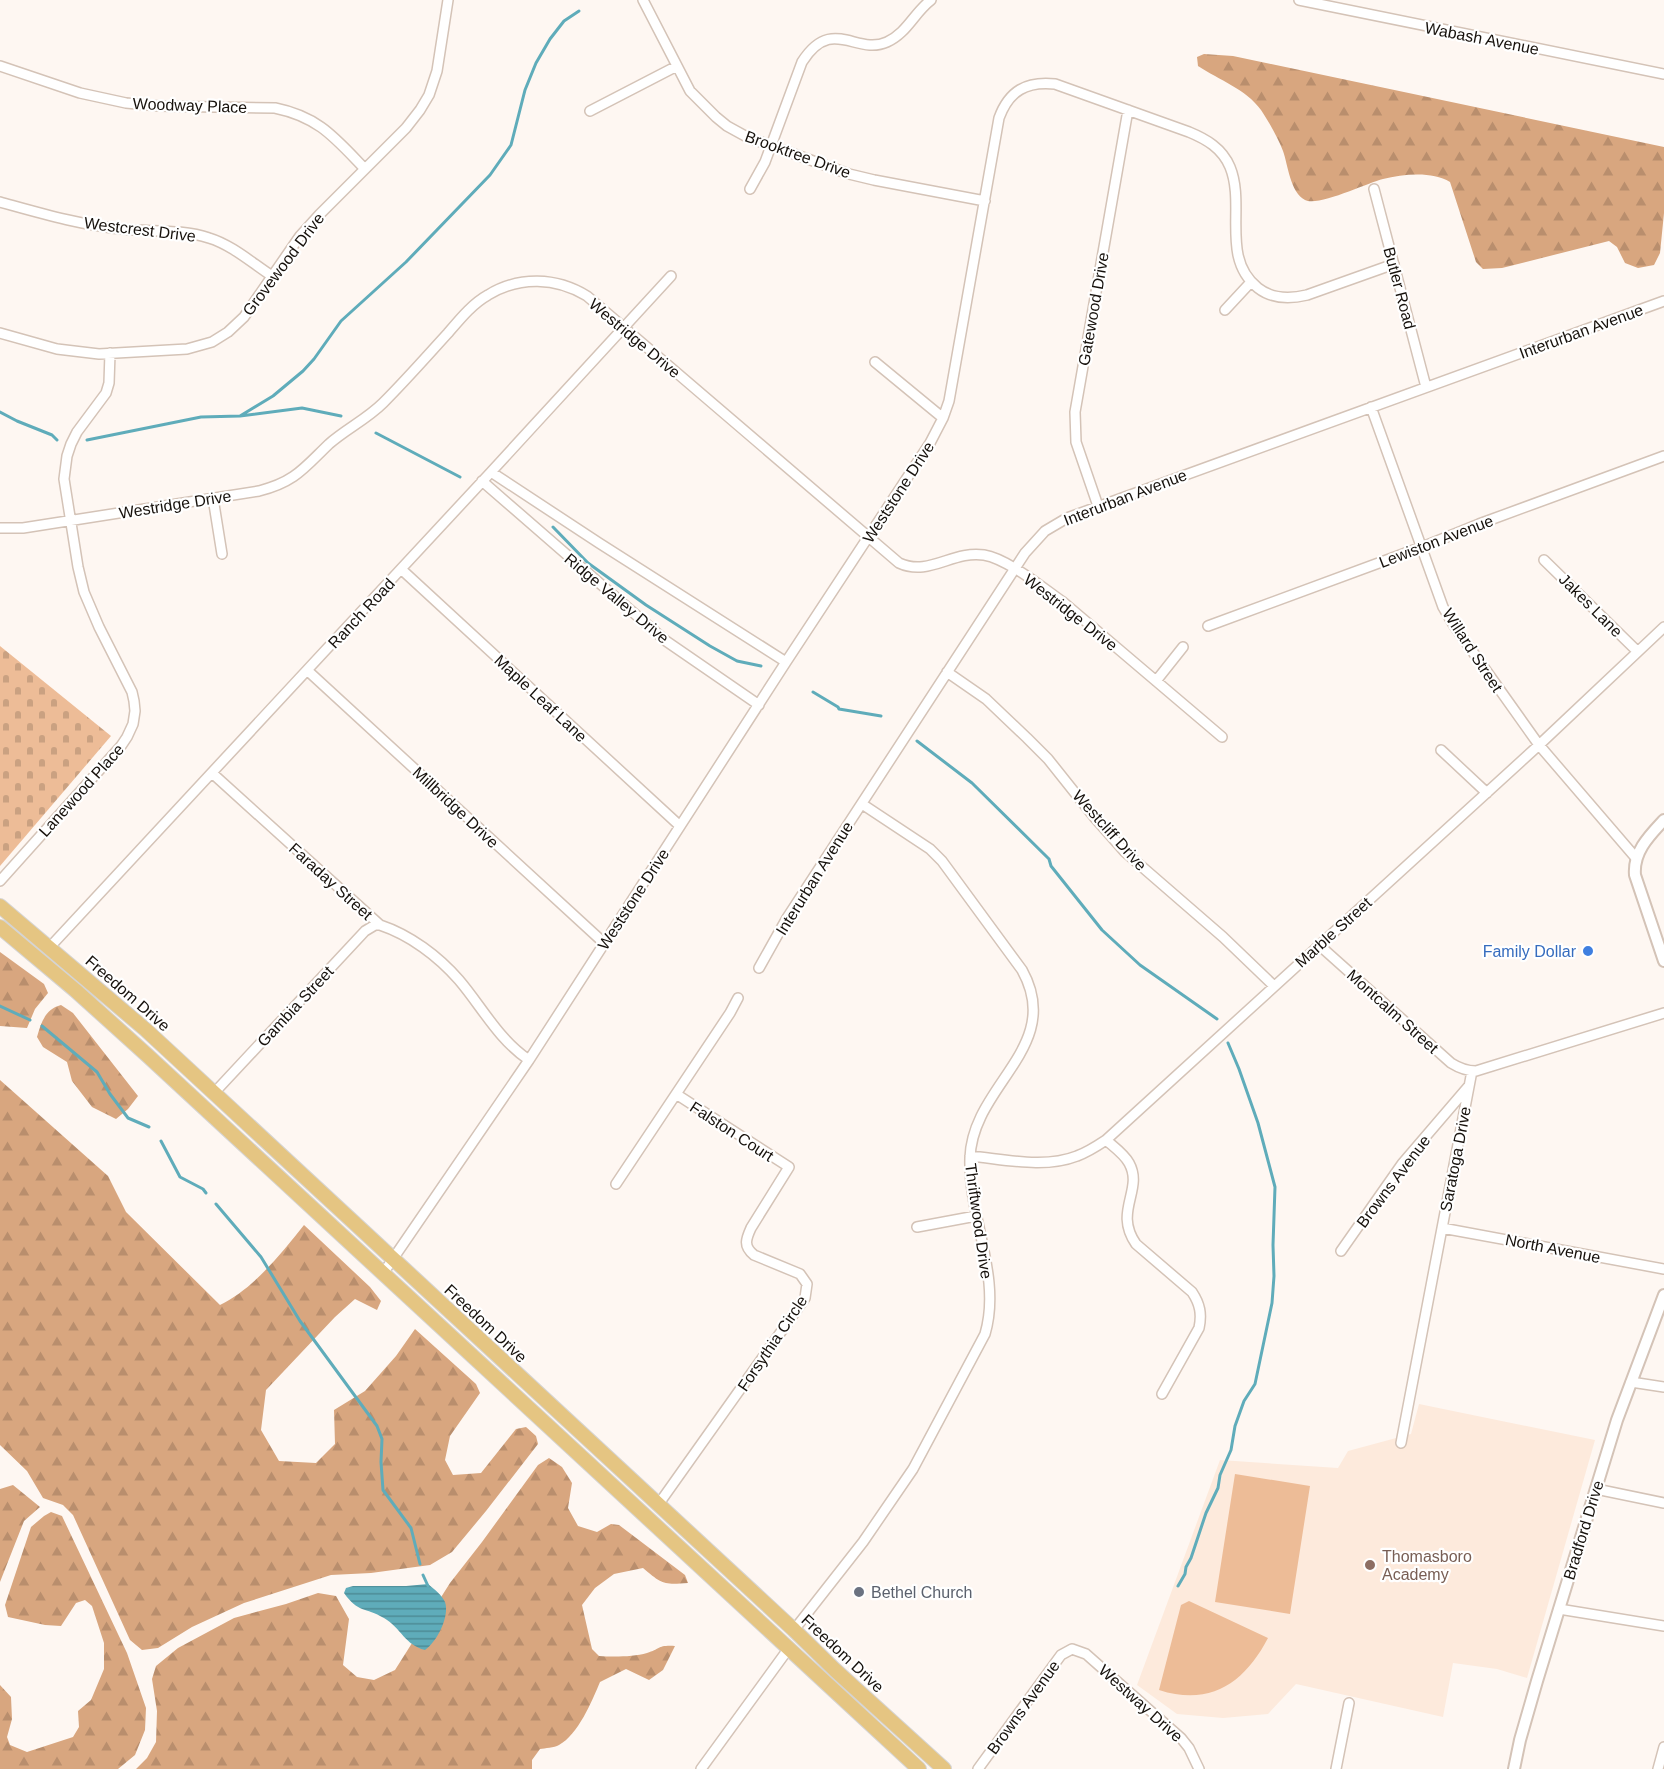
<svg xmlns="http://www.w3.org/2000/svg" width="1664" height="1769" viewBox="0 0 1664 1769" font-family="Arial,sans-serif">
	<defs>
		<pattern id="forest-firs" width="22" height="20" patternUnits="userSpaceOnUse" patternTransform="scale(1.5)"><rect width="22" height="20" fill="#d8a67f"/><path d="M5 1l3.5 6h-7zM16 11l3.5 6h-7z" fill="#b98e6d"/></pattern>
		<pattern id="cemetery-stones" width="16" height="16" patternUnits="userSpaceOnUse" patternTransform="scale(1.5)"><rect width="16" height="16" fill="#edbc97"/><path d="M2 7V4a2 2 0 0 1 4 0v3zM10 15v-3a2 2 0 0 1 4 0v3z" fill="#caa181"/></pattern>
		<pattern id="water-rules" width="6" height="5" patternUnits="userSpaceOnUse" patternTransform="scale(1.5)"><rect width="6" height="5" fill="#5facba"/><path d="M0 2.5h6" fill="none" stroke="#4d8b96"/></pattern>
	</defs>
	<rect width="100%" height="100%" fill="#fef7f2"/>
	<path fill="#fdeadc" d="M1419,1404L1595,1440L1527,1678L1497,1669L1453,1663L1443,1717L1296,1684L1268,1714L1223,1718L1177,1714L1137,1685L1220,1460L1338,1468L1348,1451L1411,1434Z"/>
	<path fill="#edbc97" d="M1235,1474L1310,1486L1290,1614L1215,1602Z
		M1189,1601L1268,1638C1245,1682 1211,1707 1159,1690L1181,1605Z"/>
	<path fill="url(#forest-firs)" d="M1204,54L1233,56L1664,147V213L1660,253L1654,265L1638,268L1625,263L1617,247L1609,241L1502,268L1483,269L1476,262L1450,182C1432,171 1404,174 1383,179C1367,183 1318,207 1305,200C1290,192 1288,165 1283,151C1278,138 1269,122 1261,110C1246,89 1219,80 1198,66L1197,57Z
		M0,952L44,984L48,993L35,1009L27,1028L0,1026Z
		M61,1005L73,1013L138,1096L128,1109L116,1119L92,1107L72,1081L67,1062L43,1047L37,1037C41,1023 45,1009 61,1005Z
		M0,1080L108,1176L126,1212L220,1305C254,1288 280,1255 304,1225L370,1287L381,1301L377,1310L355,1299L335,1317L266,1390L261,1430L279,1461L316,1463L335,1444L334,1410L365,1391L396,1356L415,1329L476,1384L480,1393L450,1436L445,1460L453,1475L481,1473L516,1429L526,1427L536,1436L538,1444L486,1511L452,1552L430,1565L371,1573L331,1575L244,1603L192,1627L158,1648L142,1650L130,1640L73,1515L63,1505L43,1498L27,1471L0,1445Z
		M549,1458L562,1467L572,1483L568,1508L578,1526L597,1532L611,1524L619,1525L685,1575L688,1583C663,1585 662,1584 643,1568L614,1574L595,1588L582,1605L592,1649L599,1656C613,1657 633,1657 647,1653C661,1649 657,1645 675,1646L663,1670L649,1680L626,1669L600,1682C592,1701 578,1735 559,1745C554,1748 545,1748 540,1749L532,1760V1769H136L147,1758L156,1742L157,1711L152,1679L156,1666L178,1648L234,1618L286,1604L318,1593L336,1596L349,1619L343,1665L357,1677L374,1680L395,1670L450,1583L482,1542L538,1465Z
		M13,1485L40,1507L24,1521L0,1582V1489Z
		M51,1512L62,1516L127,1653L146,1708L145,1730L135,1755L118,1769H0V1685L11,1697L12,1719L7,1737L10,1745L27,1752L73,1737L79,1727L78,1711L91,1700L104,1669V1643L92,1606L85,1600L76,1603L61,1626L45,1625L8,1617L5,1605L31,1527L44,1516Z"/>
	<path fill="url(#cemetery-stones)" d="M0,646L111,736L0,866Z"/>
	<path fill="url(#water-rules)" d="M428,1584C434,1589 442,1595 445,1602C450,1616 437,1642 425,1650C405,1645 401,1628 384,1618C365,1607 358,1613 344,1593L346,1588L353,1586H406Z"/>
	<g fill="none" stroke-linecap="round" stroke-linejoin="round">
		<path stroke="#5facba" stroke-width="3" d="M0,412L17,421L52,435L57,440
			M240,416L273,396L303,371L314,359L341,321L406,262L490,175L511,145L525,90L536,63L550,39L564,21L579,11
			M376,433L460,477
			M87,440L201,417L240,416L302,408L341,416
			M553,527L588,563L646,605L710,646L737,661L761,666
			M813,692L838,707L839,709L881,716
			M917,741L972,783L1049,859L1051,866L1102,930L1140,965L1217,1019
			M0,1006L30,1020
			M42,1026L97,1072L110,1094L128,1118L149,1127
			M161,1141L180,1177L203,1189L206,1193
			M216,1204L261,1257L300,1321L377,1426L382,1439L381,1462L383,1490L411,1528L420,1564
			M423,1575L428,1586
			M1178,1586L1185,1574L1186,1567L1191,1558L1206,1513L1218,1488L1220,1475L1231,1450L1235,1426L1244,1401L1255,1384L1272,1303L1274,1276L1273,1245L1275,1187L1258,1123L1239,1069L1228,1043"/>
		<g stroke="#d4c3b7" stroke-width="12">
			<path id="minor" d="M643,0L690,91L716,117L727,126L747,137L849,174L874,180L985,201
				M1299,0L1664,74
				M0,66L80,93L126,103L159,106L275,108C319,117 335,138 365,169
				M590,111L677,66
				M750,189L765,162L802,62C832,15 856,56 887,42C907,33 914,13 931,0
				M1374,189L1426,387
				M0,202C40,213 80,225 122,229C150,232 182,229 209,238C232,245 252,263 272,276
				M1225,310L1251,282
				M0,333L57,349L99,354L187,349L212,342L228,332L244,317L300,236L319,215L406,128L420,110L429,95L437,71L448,0
				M875,362L943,418
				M1371,407L1443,607L1453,624L1539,745L1636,858
				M491,472L599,543L786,662
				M482,481L666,641L759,705
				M213,498L222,554
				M1098,506L1076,442L1075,412L1128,110
				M0,528H23L259,491C295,482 304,468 329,444C346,429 367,419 383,403C406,380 427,356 448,333C460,319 472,304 488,295C519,276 556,277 587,296L899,563C929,577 953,550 984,555C1008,559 1043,588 1063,602L1222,737
				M1544,560L1637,651
				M401,569L680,826
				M1208,626L1422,547L1479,524L1664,456
				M308,671L604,943
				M947,672L986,699L1027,738L1048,759L1095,818L1125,852L1223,937L1274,986
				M1156,681L1183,647
				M1441,750L1487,793
				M212,773L380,925C410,935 438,956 459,980C482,1007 498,1039 529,1060
				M0,881L121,746L127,737L133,724L135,711L134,701L132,692L99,627L84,592L78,567L64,479L67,456L71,444L77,432L106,393L109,383L110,353
				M1319,945L1451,1063C1459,1068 1466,1071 1476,1071L1664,1013
				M49,948L491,472L671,276
				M759,968L787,918L1025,553L1045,531L1067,518L1664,301
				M214,1093L365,931L375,925H380
				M1106,1140C1114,1147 1124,1154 1129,1163C1144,1190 1113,1211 1136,1244L1192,1292C1200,1304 1202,1314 1199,1328L1162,1394
				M970,1156C1004,1159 1044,1169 1077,1156C1088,1152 1097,1146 1106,1140L1539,745L1664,627
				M616,1184L730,1013L738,998
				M917,1227L976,1216
				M1442,1228L1664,1269
				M1341,1251L1402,1164L1468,1087
				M384,1272L529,1060L786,662L930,443L943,418L949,401L999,118C1009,91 1026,81 1055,84L1189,132C1206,139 1222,148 1230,167C1246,206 1220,258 1258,288C1272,299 1290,299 1307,295L1394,264
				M1631,1382L1664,1387
				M1401,1443L1472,1071
				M1596,1489L1664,1503
				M658,1505L805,1298L807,1284L800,1274L754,1255C743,1246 746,1239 751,1228L789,1167L676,1094
				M1559,1609L1664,1626
				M794,1630L863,1542L913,1469L985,1334C1002,1277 968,1216 970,1158C972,1085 1065,1047 1022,970L942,861L930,849L862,804
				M701,1769L789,1648
				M978,1769L1061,1655L1072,1649L1086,1654L1181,1738L1189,1748L1199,1769
				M1336,1769L1349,1703
				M1658,1769L1664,1747"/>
		</g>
		<g stroke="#d4c3b7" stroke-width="14">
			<path id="tertiary" d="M1664,820C1649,836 1633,852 1635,875L1664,961
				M1514,1769L1520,1740L1537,1681L1617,1420L1664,1295"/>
		</g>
		<g stroke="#d5d4d3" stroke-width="16">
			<path id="primary" d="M0,906L146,1030L794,1630L835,1670L944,1769
				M0,927L75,990L147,1055L919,1769"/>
		</g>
		<use href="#minor" stroke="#fff" stroke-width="9"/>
		<use href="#tertiary" stroke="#fff" stroke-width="10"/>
		<use href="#primary" stroke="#e5c582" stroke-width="14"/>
	</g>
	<circle fill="#3f7fe0" stroke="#fff" stroke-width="2" cx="1588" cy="951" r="6"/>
	<circle fill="#8d6e63" stroke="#fff" stroke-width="2" cx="1370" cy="1565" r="6"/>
	<circle fill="#6b7280" stroke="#fff" stroke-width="2" cx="859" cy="1592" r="6"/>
	<g text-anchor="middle" stroke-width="4.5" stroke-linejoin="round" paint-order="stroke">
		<g font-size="16" fill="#16110c" stroke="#fff">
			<text transform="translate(1482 38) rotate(11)" y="6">Wabash Avenue</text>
			<text transform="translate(190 105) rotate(2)" y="6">Woodway Place</text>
			<text transform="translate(798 154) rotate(20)" y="6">Brooktree Drive</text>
			<text transform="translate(140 229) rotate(7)" y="6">Westcrest Drive</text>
			<text transform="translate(283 264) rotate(-53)" y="6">Grovewood Drive</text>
			<text transform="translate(1400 288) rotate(75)" y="6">Butler Road</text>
			<text transform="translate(1093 309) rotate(-80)" y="6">Gatewood Drive</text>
			<text transform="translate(1581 331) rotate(-20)" y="6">Interurban Avenue</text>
			<text transform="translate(635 338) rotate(40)" y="6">Westridge Drive</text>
			<text transform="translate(898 492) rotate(-57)" y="6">Weststone Drive</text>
			<text transform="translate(1125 497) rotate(-21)" y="6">Interurban Avenue</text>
			<text transform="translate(175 504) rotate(-9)" y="6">Westridge Drive</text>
			<text transform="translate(1436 541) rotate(-21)" y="6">Lewiston Avenue</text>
			<text transform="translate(617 598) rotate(40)" y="6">Ridge Valley Drive</text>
			<text transform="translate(1591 605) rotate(45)" y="6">Jakes Lane</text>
			<text transform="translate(1071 612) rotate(38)" y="6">Westridge Drive</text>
			<text transform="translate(361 613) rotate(-47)" y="6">Ranch Road</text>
			<text transform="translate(1473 650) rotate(57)" y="6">Willard Street</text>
			<text transform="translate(541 698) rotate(43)" y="6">Maple Leaf Lane</text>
			<text transform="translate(81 790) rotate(-48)" y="6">Lanewood Place</text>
			<text transform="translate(456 807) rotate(43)" y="6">Millbridge Drive</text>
			<text transform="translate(1110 830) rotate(48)" y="6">Westcliff Drive</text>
			<text transform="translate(814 878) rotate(-58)" y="6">Interurban Avenue</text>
			<text transform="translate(331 881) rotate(42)" y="6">Faraday Street</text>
			<text transform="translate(633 899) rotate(-57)" y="6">Weststone Drive</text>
			<text transform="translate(1333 932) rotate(-42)" y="6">Marble Street</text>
			<text transform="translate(128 993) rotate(41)" y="6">Freedom Drive</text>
			<text transform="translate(295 1006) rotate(-47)" y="6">Gambia Street</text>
			<text transform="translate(1393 1011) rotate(42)" y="6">Montcalm Street</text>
			<text transform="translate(732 1131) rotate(33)" y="6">Falston Court</text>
			<text transform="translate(1455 1159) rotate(-79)" y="6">Saratoga Drive</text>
			<text transform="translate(1393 1181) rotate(-53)" y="6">Browns Avenue</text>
			<text transform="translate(979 1221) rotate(82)" y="6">Thriftwood Drive</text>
			<text transform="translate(1553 1248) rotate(11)" y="6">North Avenue</text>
			<text transform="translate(486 1323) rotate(43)" y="6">Freedom Drive</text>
			<text transform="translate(772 1343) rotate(-56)" y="6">Forsythia Circle</text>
			<text transform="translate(1583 1530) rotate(-73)" y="6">Bradford Drive</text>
			<text transform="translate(843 1653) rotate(43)" y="6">Freedom Drive</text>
			<text transform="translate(1141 1703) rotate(42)" y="6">Westway Drive</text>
			<text transform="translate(1023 1707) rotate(-54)" y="6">Browns Avenue</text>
		</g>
		<g font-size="16" fill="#366cbe" stroke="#fff" text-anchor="end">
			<text x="1576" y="957">Family Dollar</text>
		</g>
		<g font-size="16" fill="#785e54" stroke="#fff" text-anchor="start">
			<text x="1382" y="1562">Thomasboro<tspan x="1382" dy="18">Academy</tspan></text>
		</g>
		<g font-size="16" fill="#5b616d" stroke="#fff" text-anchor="start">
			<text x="871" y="1598">Bethel Church</text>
		</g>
	</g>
</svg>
